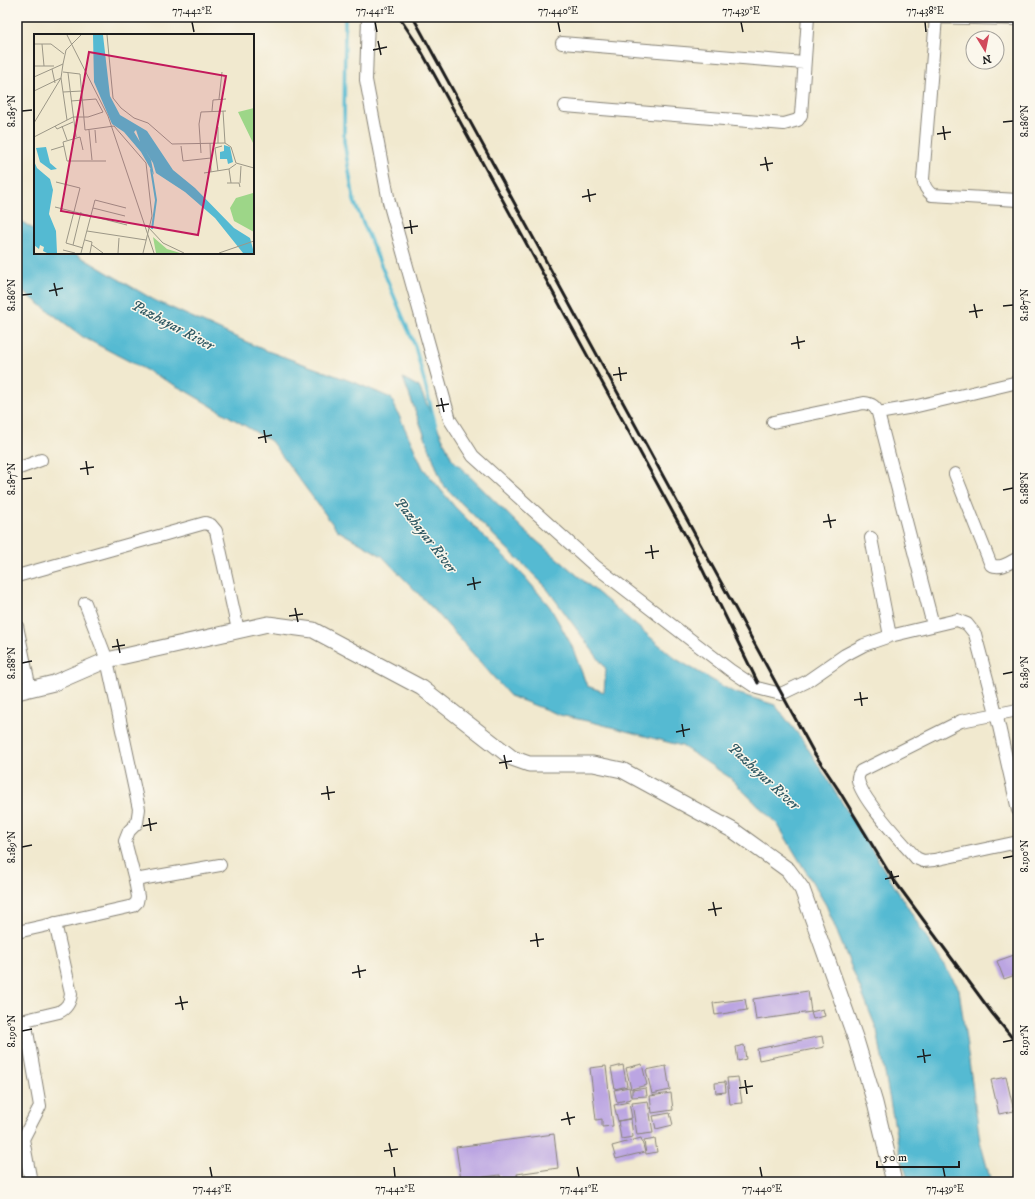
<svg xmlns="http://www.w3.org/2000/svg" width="1035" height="1199" viewBox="0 0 1035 1199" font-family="'IM FELL DW Pica',serif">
	<rect width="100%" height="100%" fill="#fbf7ec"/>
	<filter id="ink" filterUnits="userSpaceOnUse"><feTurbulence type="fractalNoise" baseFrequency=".025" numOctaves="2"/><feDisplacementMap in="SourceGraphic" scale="8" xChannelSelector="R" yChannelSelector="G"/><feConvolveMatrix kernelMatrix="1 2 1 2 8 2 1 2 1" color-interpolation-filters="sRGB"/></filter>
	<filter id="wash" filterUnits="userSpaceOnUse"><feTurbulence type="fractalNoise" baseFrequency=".012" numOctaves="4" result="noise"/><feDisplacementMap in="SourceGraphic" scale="16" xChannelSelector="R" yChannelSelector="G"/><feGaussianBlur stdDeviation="0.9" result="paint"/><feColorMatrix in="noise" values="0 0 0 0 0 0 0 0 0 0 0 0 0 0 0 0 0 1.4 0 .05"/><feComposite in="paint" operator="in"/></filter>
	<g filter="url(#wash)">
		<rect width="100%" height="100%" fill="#f1e9cf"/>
		<path fill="#54bad2" stroke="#386b77" d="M17,219L35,230V253H74L154,300L262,349L356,383L391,398L423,468L454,506L524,576L550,607L571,644L587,686L604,692L606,669L545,586L443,485L403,378L419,387L452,459L526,532L676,659L733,692L775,705L802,739L959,989L980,1141L991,1182H909L900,1155L877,1030L826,905L778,825L729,777L682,746L596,723L560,715L510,696L438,614L382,556L337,530L271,441L184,390L83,337L17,287Z"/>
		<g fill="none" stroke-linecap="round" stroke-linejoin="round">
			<path stroke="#54bad2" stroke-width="3.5" d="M345,17L344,141L354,201L415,346L436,427"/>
		</g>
		<g id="blocks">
			<path fill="#bba5e2" d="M1014,955L1018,966V974L1004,979L997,961Z
				M808,991L811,1012L823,1009L825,1016L813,1019L811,1012L756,1020L753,999Z
				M745,999L747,1010L715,1015L713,1003Z
				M822,1036L824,1047L759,1060L757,1049Z
				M744,1045L746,1059L738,1061L736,1047Z
				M642,1064L647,1085L631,1089L626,1068Z
				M623,1065L627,1086L615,1089L611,1068Z
				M606,1066L613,1126L602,1127V1119L596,1120L590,1068Z
				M666,1066L670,1090L652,1094L646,1070Z
				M738,1077L742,1103L730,1104L727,1078Z
				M1006,1077L1014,1111L999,1114L991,1080Z
				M725,1082L726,1092L716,1093L715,1083Z
				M629,1087L631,1099L617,1102L614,1090Z
				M646,1088L647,1096L632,1097V1090Z
				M671,1093L673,1110L652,1113L650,1096Z
				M648,1101L653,1133L637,1135L632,1103Z
				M629,1102L632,1118L618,1121L614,1105Z
				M670,1113L673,1125L656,1129L653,1116Z
				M631,1119L633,1137L621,1139L618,1121Z
				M554,1134L558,1168L517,1174L518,1182H501L500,1175L461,1180L456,1147Z
				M641,1138L645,1152L616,1159L612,1146Z
				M655,1139L657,1152L646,1154L644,1141Z"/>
		</g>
	</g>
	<g filter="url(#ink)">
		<use href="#blocks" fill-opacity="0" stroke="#868276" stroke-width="1"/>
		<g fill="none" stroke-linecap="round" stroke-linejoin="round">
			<g stroke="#868276" stroke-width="14">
				<path id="minor" d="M368,17L366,80L389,202L450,420L473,456L595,566L730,670L757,688L781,694L806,682L845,655L864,645L890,636L957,620L967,624L975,634L996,713L1018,810
					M930,17L1018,19
					M936,17L923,179C924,186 926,190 932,195L1018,200
					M562,43L804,63
					M565,106L784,124L798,120L801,115L808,17
					M878,413L913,407L1018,382
					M773,422L864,403C872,404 875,406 878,413L933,625
					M17,469L41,460
					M955,474L991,565C1001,569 1009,563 1018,558
					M871,538L890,636
					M17,576L205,523L211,525L216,531L238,630
					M17,626L30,689
					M1018,710L961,721L861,771C859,774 857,776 858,780C861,799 901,841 916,858L923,861L934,860L1018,842
					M135,880L220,865
					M17,932L133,906L137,902L138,897L135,880L125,841L129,831L137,823L139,809L107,660L85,603
					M25,1020L40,1106L23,1139L31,1182
					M17,1022L59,1012C67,1008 70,1003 71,994L55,923"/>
			</g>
			<g stroke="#868276" stroke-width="17">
				<path id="tertiary" d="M17,692L54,683L107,660L268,624L313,630L422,688L512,758L529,764H593L622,770L734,831L788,870L802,889L856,1040L875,1103L894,1182"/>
			</g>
			<use href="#minor" stroke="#fff" stroke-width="12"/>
			<use href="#tertiary" stroke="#fff" stroke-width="15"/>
			<path stroke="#1c1c1c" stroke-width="3" d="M399,17L419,47L440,85L690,544L758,683
				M413,17L814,753L838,789L891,876L992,1013L1018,1045"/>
		</g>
	</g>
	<path fill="none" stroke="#1c1c1c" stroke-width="1.5" d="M192,22L194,32M375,22L377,32M558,22L560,32M741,22L743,32M925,22L926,32M378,41L381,55M373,50L387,47M22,111L32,110M1003,122L1013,121M943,126L945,140M937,134L951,132M765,157L768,171M760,165L773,163M588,189L590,202M582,197L596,194M410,220L412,234M404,228L418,226M54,283L57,296M49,291L63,288M22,295L32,294M974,304L977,318M1003,306L1013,305M969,312L983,310M797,336L799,349M791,344L805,341M619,367L621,381M613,375L627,373M441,398L444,412M436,406L449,404M264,430L266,443M258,438L272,435M86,461L88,475M80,469L94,467M22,479L32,478M1003,490L1013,488M828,514L831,528M823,522L836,520M651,545L653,559M645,553L659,551M473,577L475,590M467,585L481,582M295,608L298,622M289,616L303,614M117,639L120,653M112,647L125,645M22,663L32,661M1003,674L1013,672M860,692L862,706M854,700L868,698M682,724L684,737M676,732L690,729M504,755L507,769M499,763L512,761M327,786L329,800M321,794L335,792M149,818L151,831M143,826L157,823M22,847L32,845M1003,858L1013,856M891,871L894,884M885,879L899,876M713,902L716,916M708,910L722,908M536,933L538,947M530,941L544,939M358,965L360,978M352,973L366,970M180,996L183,1010M175,1004L188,1002M22,1031L32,1029M1003,1042L1013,1040M923,1049L925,1063M917,1057L931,1055M745,1080L747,1094M739,1088L753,1086M567,1112L570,1125M561,1120L575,1117M389,1143L392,1157M384,1151L398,1149M210,1167L212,1177M394,1167L395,1177M577,1167L579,1177M760,1167L762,1177M943,1167L945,1177"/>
	<g text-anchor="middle" stroke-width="3" stroke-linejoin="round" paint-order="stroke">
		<g font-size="15" font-style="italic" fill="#325b65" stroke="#fbf7ec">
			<text transform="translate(173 325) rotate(28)" y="5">Pazhayar River</text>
			<text transform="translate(426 535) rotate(52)" y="5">Pazhayar River</text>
			<text transform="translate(764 776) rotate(43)" y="5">Pazhayar River</text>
		</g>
	</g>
	<g transform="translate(34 34)">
		<rect width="220" height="220" fill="#f1e9cf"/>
		<path d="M220,74V111L204,78ZM219,159L220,161V198L200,187L196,174L202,164ZM119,203L133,215L146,219H122Z" fill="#9dd688"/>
		<path d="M59,1H69L76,62L86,81L113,97L139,136L161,154L200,194L216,204L220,219H209L181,184L151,158L122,139L119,129L106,108L102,96L100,98L117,126L120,141L107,118L90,98L78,90L60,48ZM190,111L196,113L199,128L194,130L193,125H186V118L190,117ZM12,113L16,129L23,135L17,136L6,128L2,114ZM0,127L3,134L16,145L19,156L15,180L22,197L23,219H13L9,217L10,213L6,211L5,215L0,211Z" fill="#54bad2"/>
		<path fill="none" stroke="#54bad2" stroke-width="2" d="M117,135L122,166L118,195"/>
		<path fill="none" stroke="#9c9787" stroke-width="1" d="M33,1L74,82L120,219M73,1L79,64L87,74L100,84L114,89L138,110L191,109L197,113L202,129L220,134M0,10H17L30,20M8,10L10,32M0,32H20M18,35L21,49M29,38L46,40L51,96L80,92L112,129L118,182L109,219M34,39L42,103M0,43L29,30L32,16L47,1M0,57L27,44L33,86M29,58L48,57M185,65L188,38M178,77L179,66L192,65M189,77L191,109M0,89L27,44L29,30M21,92L23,95L39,88M28,92L33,106M184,93V109M55,96L58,126M61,96L62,109M0,103L39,83H54L69,78L62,65L37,67M176,109L177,138M147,112L149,127L177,124M17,116L30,112M49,116L46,103L29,108L33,127H72M167,119L165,90L167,78L192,77M195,135L197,149M184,137L181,114L188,112M170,139L195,135L202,130M22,148L46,154L32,209L49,214M193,149H205L206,153M206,149L207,132M21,173L93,191M59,174L91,182M114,193L129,209L150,219M53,197L112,206M51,206L58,208L56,219M39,211L47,178M58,211L69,219M29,216L41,219M47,219L61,166L92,174M84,219L85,204M185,219L220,207"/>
		<path fill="#c2185b" fill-opacity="0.15" stroke="#c2185b" stroke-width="2" d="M55,18L192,42L164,201L27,177Z"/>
		<rect width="220" height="220" fill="none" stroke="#1c1c1c" stroke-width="2"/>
	</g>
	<rect width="1035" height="1199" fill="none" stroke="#fbf7ec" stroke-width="44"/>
	<g transform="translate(985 50) rotate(170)"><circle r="19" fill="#fbf7ec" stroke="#a29f99"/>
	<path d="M0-3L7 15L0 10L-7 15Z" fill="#d1495b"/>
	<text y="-6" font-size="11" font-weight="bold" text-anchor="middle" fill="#1c1c1c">N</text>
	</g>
	<path d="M877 1161v6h82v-6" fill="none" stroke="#1c1c1c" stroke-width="2"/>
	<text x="883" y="1161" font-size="12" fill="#1c1c1c" stroke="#fbf7ec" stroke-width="3" paint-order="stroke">50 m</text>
	<rect x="22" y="22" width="991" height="1155" fill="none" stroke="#1c1c1c" stroke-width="1.5"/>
	<g font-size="10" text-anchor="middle" fill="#1c1c1c">
		<text x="192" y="14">77.442°E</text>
		<text x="375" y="14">77.441°E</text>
		<text x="558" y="14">77.440°E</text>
		<text x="741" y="14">77.439°E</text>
		<text x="925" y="14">77.438°E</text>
		<text transform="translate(11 111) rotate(-90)" y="4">8.185°N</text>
		<text transform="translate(1024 121) rotate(-90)" y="4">8.186°N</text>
		<text transform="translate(11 295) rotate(-90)" y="4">8.186°N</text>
		<text transform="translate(1024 305) rotate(-90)" y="4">8.187°N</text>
		<text transform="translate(11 479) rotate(-90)" y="4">8.187°N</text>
		<text transform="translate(1024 488) rotate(-90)" y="4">8.188°N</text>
		<text transform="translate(11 663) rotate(-90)" y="4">8.188°N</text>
		<text transform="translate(1024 672) rotate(-90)" y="4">8.189°N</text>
		<text transform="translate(11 847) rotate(-90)" y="4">8.189°N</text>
		<text transform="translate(1024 856) rotate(-90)" y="4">8.190°N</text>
		<text transform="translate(11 1031) rotate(-90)" y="4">8.190°N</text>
		<text transform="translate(1024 1040) rotate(-90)" y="4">8.191°N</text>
		<text x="212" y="1192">77.443°E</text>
		<text x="395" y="1192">77.442°E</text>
		<text x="579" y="1192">77.441°E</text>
		<text x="762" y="1192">77.440°E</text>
		<text x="945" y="1192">77.439°E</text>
	</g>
</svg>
